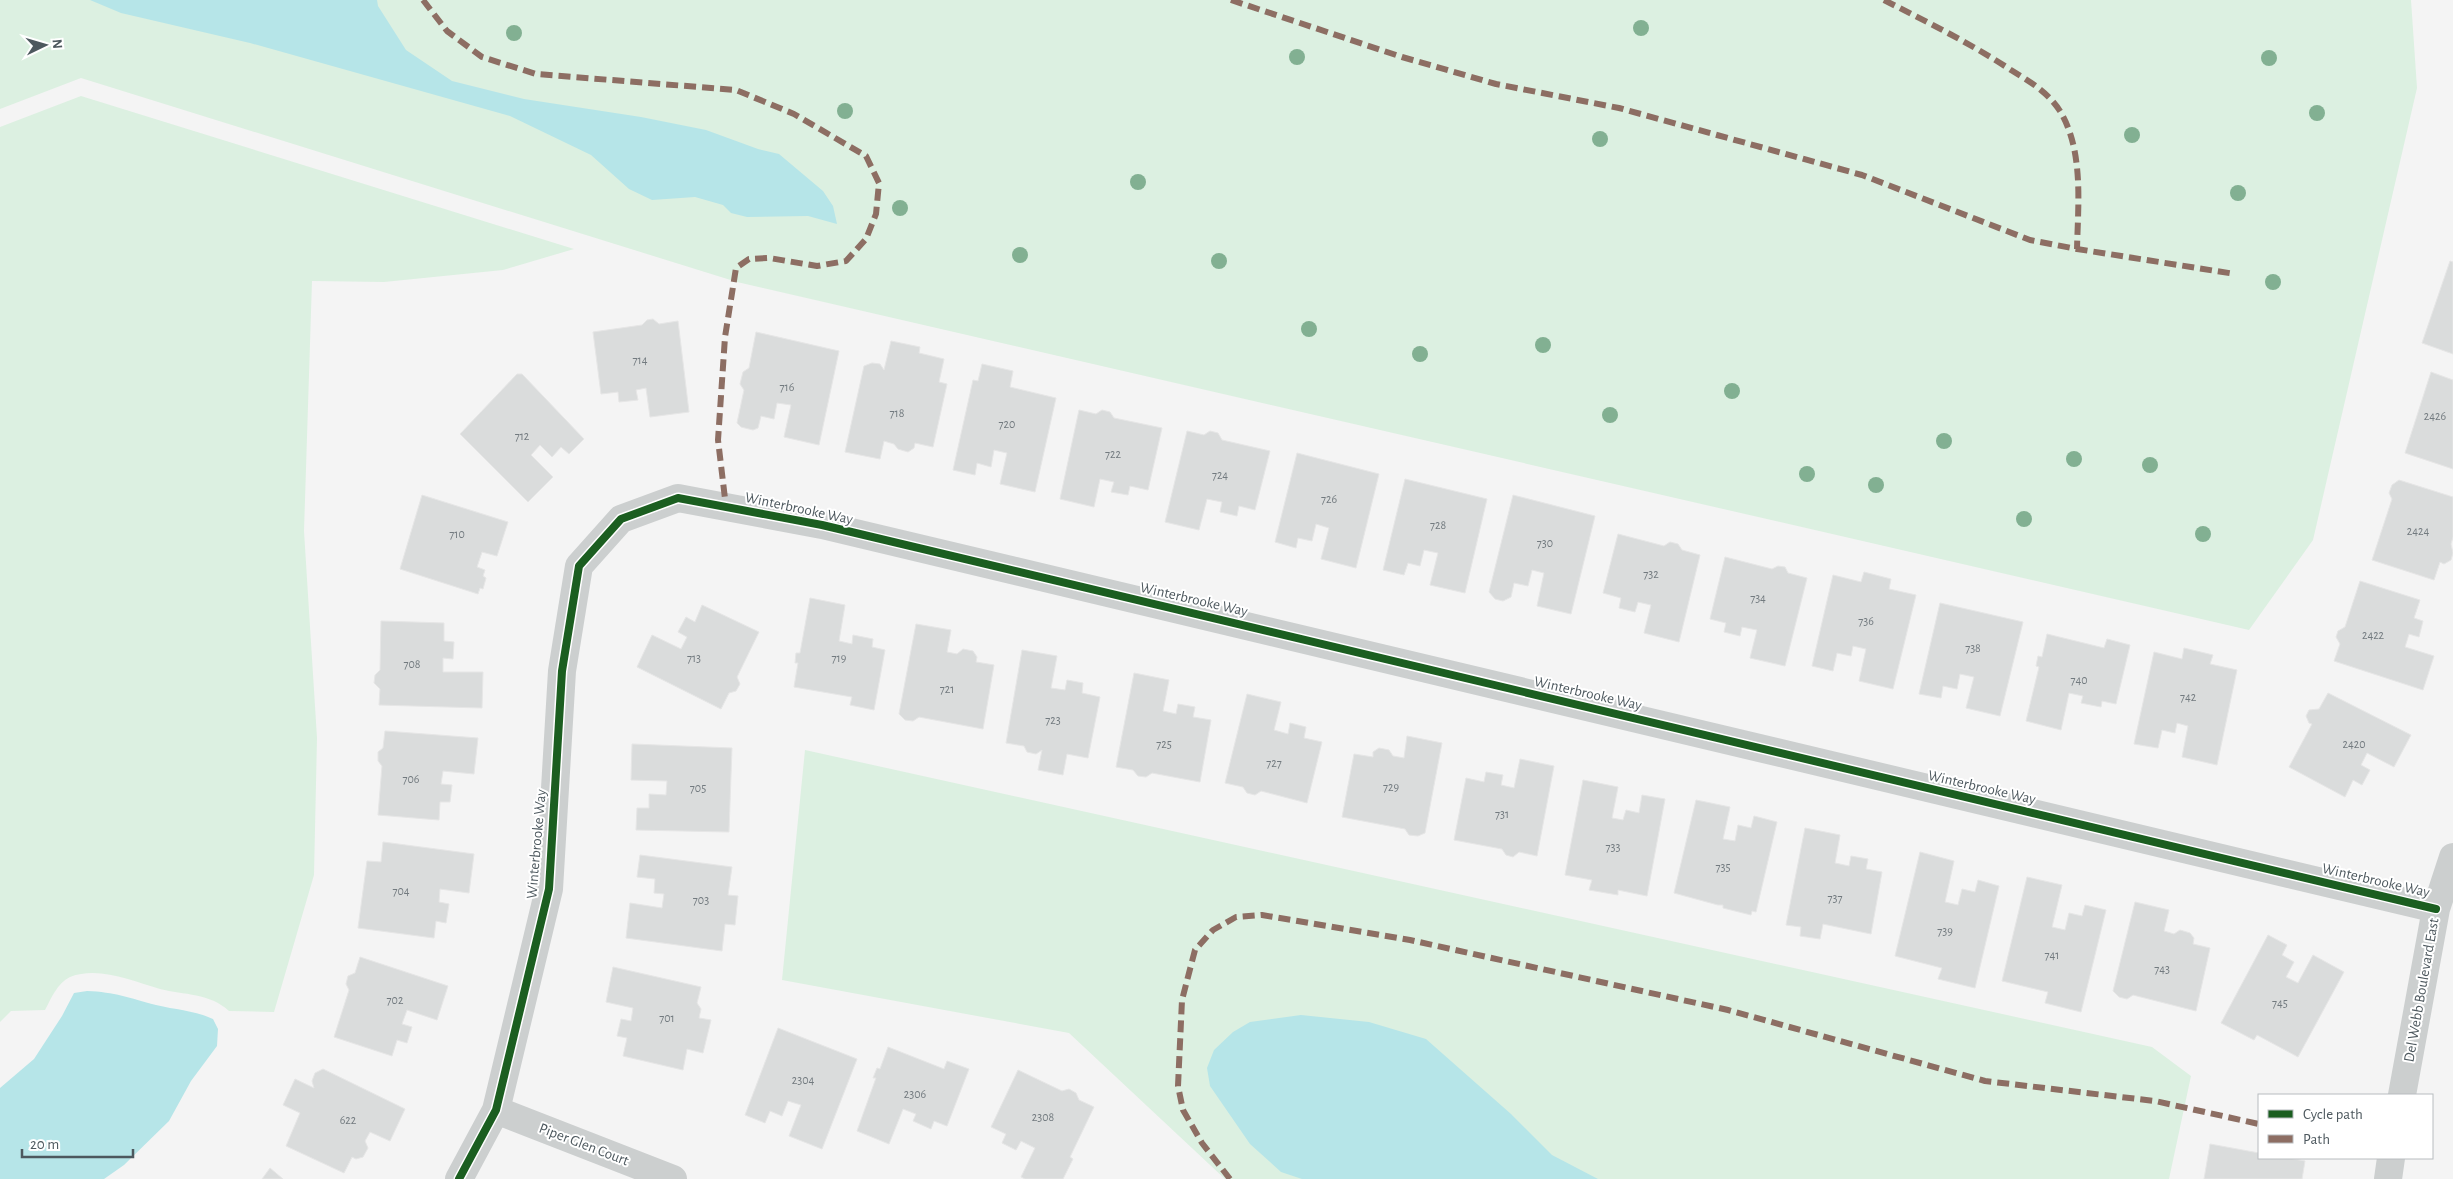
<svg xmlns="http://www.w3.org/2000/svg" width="2453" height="1179" viewBox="0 0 2453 1179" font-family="'Alegreya Sans',sans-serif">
	<rect width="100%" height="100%" fill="#f4f4f4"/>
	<path fill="#dcf0e1" d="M0,0H2411L2417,88L2313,540L2249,630L737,282L81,78L0,109Z
		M81,96L574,249L503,270L384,282L312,281L304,531L317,738L314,875L274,1012L229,1011C210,993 184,995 160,989C132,981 99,966 70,977C57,983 51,999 45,1010L11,1011L0,1022V127Z
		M805,750L2152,1047L2191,1076L2169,1179H1225L1069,1033L782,980Z"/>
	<path fill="#b6e5e8" d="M90,0H377L378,6L406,50L452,81L524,99L641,117L706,130L758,149L779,154L823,191L833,206L837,224L808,216L747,217L731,213L723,205L695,197L652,200L629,189L591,155L510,116L250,43L121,13Z
		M87,991C115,992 129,998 156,1005C176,1010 193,1010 213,1019L218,1029L217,1046L191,1081L169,1121L124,1165L104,1179H0V1088L34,1059L62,1016L74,993Z
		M1301,1015L1369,1022L1426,1039L1511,1114L1552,1155L1598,1179H1302L1281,1172L1250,1144L1210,1086L1207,1068L1214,1050L1233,1032L1250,1022Z"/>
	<path fill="#dadcdc" stroke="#e6e6e6" d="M2450,261L2453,262V354L2422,343Z
		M653,319L659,324L678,321L689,412L650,417L646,388L636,390L638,400L619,402L618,392L601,394L593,332L642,325L647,320Z
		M756,332L839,351L819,445L784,437L791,405L777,403L774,419L761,416L758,428L753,430L741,427L737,423L744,390L740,384L743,372L749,368Z
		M891,341L920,347L919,353L944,359L939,382L947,384L933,447L915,443L914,448L908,452L898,449L894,444L884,441L880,459L845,452L864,366L872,363L880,364L884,370Z
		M982,364L1013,371L1010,387L1056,398L1035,492L1000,484L1007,453L994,450L991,467L977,463L975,475L953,470L973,380L978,381Z
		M2431,372L2453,380V469L2405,453Z
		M517,374H522L584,439L569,454L561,447L552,457L540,445L531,455L553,477L528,502L460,434Z
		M1079,410L1096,414L1102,410L1110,412L1114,418L1162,428L1148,490L1130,486L1128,495L1111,492L1114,482L1100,479L1094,507L1060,499Z
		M1187,431L1204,435L1210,431L1218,433L1222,440L1270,451L1255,510L1239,506L1237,516L1220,512L1222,502L1207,499L1199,530L1165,522Z
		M1297,453L1379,474L1356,568L1321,559L1329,528L1316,524L1312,541L1298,538L1296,548L1275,542Z
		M1405,479L1487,499L1465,593L1430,585L1438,553L1424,550L1420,566L1408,563L1404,575L1383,570Z
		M2399,480L2453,497V537L2451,544L2453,553L2451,560L2444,564L2440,562L2434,580L2372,560L2392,499L2389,493L2392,485Z
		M422,495L508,522L497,556L482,552L477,567L485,570L483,576L486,578L483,589L480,588L478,594L400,569Z
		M1513,495L1595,516L1571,614L1537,606L1544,573L1532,570L1528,586L1514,583L1511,597L1503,601L1495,599L1489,592Z
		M1618,534L1664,546L1670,542L1678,544L1682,550L1700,555L1679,642L1644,633L1651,605L1638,602L1635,612L1619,608L1621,598L1603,593Z
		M1725,557L1772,569L1778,566L1785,567L1788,573L1807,578L1785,666L1750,658L1757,630L1742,627L1740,636L1724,632L1726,623L1710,619Z
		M1864,572L1891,579L1889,589L1916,595L1893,689L1859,681L1866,649L1853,646L1851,656L1837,653L1833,671L1812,666L1833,575L1861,582Z
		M2360,581L2420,600L2414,618L2423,621L2419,637L2409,634L2405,647L2434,656L2423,690L2334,661L2340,644L2336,637L2338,631L2345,627Z
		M810,598L845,605L839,641L852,644L853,635L873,639L872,647L885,650L874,710L850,705L852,697L794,687L798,663H795L796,653H800Z
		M1940,603L2023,622L2000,716L1966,708L1974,677L1960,674L1957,689L1943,686L1941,698L1919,694Z
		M702,605L759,632L737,677L740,684L736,691L729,693L721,709L637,667L652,635L681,649L687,637L678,632L686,617L695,622Z
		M381,621L444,623V641L454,642L453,659L443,658V672H483L482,708L379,705L380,689L374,683L375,675L380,670Z
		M916,624L951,630L947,652L957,654L963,649L973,651L977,657L976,662L994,665L983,729L919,717L913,721L905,720L899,714Z
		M2047,634L2104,648L2107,639L2130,645L2116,704L2102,701L2101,707L2081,703L2083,696L2069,693L2061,730L2026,721L2039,667L2036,666L2038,656L2042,657Z
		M2184,648L2213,655L2210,664L2237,670L2217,765L2182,757L2188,726L2177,723L2175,733L2162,730L2158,748L2134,744L2154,652L2182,659Z
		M1022,650L1057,656L1051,688L1065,690L1067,680L1083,683L1082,693L1100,697L1088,758L1067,754L1063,775L1038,770L1042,750L1036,754L1027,752L1024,746L1006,743Z
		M1134,673L1169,680L1163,711L1176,714L1178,704L1195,707L1193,717L1211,720L1200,782L1152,773L1146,777L1138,776L1133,770L1116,767Z
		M2328,693L2411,735L2394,767L2367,753L2361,765L2370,770L2362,785L2353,780L2345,797L2289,767L2312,724L2309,723L2306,716L2309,710L2319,709Z
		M1247,694L1281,702L1274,730L1288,734L1290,723L1306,727L1304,738L1322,742L1307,803L1261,791L1255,795L1247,793L1243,787L1225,783Z
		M385,731L478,738L474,774L443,771L441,784L452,785L450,802H440L439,820L378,815L382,766L378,761V752L383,748Z
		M1407,736L1442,743L1425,833L1418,836L1409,835L1405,829L1342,817L1354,754L1373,757V752L1379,748L1389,750L1393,756L1404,758Z
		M632,744L732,748L729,832L636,830L637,808H649V794L666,795L667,781L631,780Z
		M1520,759L1554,766L1537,856L1519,852L1513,857L1506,855L1502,849L1454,840L1466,778L1484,782L1486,772L1503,775L1501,785L1514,788Z
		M1583,780L1618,787L1612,818L1623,820L1626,810L1639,813L1642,795L1665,799L1647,896L1618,890V895L1589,890L1592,880L1565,875Z
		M1696,800L1730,807L1723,839L1735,841L1738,825L1751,828L1754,816L1777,822L1756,912L1752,911L1751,915L1723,908V905H1718L1674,893Z
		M1805,828L1840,835L1835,863L1849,866L1851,856L1868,859L1866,869L1882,872L1871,934L1823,924L1820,939L1800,936L1801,927L1786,925Z
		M383,842L474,854L469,893L440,889L439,902L449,904L446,923L436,921L434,938L358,928L367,861L381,862Z
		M1920,852L1954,861L1945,902L1958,905L1962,889L1975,892L1978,880L1999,886L1975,988L1938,979L1942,968L1895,956Z
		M640,855L732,867L728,895L738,896L735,925L725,924L722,951L626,938L630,903L662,908L664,894L654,893L655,879L637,877Z
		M2027,877L2062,885L2052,927L2065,930L2069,913L2082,916L2085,905L2106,910L2081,1012L2045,1003L2048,992L2002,981Z
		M2135,902L2169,910L2164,931L2174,934L2180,930L2190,933L2194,938L2193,944L2210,948L2196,1011L2133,995L2127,999L2119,997L2113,991Z
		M2268,935L2287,945L2282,955L2294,962L2286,977L2298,983L2313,955L2344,972L2298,1057L2257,1035L2254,1040L2221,1023Z
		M360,957L448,986L437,1020L407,1010L402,1024L412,1027L407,1043L397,1040L392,1056L334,1037L349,990L346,984L348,976L355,973Z
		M613,967L701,987L697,1003L701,1009L699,1018L711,1020L703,1053L687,1049L683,1070L623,1056L627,1038L617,1036L621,1019L631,1021L633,1008L606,1002Z
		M778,1028L857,1059L822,1149L789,1136L801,1105L788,1101L782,1116L770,1111L765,1123L745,1115Z
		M888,1047L944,1069L947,1061L969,1069L947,1126L934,1121L931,1129L913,1121L916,1114L903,1109L889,1144L857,1131L876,1078H873L877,1068L880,1069Z
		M323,1069L405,1109L390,1141L370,1132L365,1141L368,1148L363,1157L356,1159L352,1157L344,1173L286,1146L300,1113L283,1105L295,1079L314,1088L312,1081L315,1073Z
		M1018,1070L1062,1091L1069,1089L1076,1093L1079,1100L1094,1107L1070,1157L1073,1159L1063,1179H1025L1021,1177L1035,1148L1021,1141L1016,1150L1002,1143L1006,1134L991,1127Z
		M2210,1144L2259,1153V1158H2288L2305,1161L2302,1179H2204Z
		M270,1168L283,1179H262Z"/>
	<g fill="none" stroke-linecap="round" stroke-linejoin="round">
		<path stroke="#cccfcf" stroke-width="28" d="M2402,1095L2436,909L2453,857
			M496,1110L673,1179
			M459,1179L496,1110L549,889L562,671L579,566L621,519L678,498L822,525L2436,909
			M2388,1179L2391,1158"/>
		<path stroke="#8d6e63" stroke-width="6" stroke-dasharray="12 6" stroke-linecap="butt" d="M423,0L447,31L482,57L536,74L736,90L794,114L866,156L879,183L876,214L866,239L846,261L817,266L769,258L749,259L736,268L725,337L718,440L726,507
			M1231,0L1402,57L1496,84L1619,108L1862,175L2030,240L2077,249L2235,274
			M1884,0C1927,22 1970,43 2011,70C2029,81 2048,92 2060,111C2084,151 2078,205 2077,249
			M1230,1179L1202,1143L1183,1110L1178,1086L1182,1000L1195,950L1213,930L1236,917L1262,915L1410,940L1728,1010L1985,1081L2155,1101L2259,1124"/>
		<g stroke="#fff" stroke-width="11">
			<path id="cycleway" d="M459,1179L496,1110L549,889L562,671L579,566L621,519L678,498L822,525L2436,909"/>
		</g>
		<use href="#cycleway" stroke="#1b5e20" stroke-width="8"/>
	</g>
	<g fill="#82b092">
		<circle cx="1641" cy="28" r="8"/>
		<circle cx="514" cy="33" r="8"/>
		<circle cx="1297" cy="57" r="8"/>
		<circle cx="2269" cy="58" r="8"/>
		<circle cx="845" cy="111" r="8"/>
		<circle cx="2317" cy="113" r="8"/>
		<circle cx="2132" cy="135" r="8"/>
		<circle cx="1600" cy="139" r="8"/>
		<circle cx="1138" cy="182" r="8"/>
		<circle cx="2238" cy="193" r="8"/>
		<circle cx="900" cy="208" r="8"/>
		<circle cx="1020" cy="255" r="8"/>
		<circle cx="1219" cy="261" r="8"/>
		<circle cx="2273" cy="282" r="8"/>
		<circle cx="1309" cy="329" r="8"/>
		<circle cx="1543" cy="345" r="8"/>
		<circle cx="1420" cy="354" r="8"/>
		<circle cx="1732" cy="391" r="8"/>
		<circle cx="1610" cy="415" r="8"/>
		<circle cx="1944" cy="441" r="8"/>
		<circle cx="2074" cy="459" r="8"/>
		<circle cx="2150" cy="465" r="8"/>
		<circle cx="1807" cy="474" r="8"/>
		<circle cx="1876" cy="485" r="8"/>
		<circle cx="2024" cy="519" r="8"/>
		<circle cx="2203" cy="534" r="8"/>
	</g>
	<g text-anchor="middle" stroke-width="4" stroke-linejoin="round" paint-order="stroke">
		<g font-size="12" fill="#727a7f">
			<text x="640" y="364">714</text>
			<text x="787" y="391">716</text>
			<text x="897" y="417">718</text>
			<text x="2435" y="420">2426</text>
			<text x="1007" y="428">720</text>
			<text x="522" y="440">712</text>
			<text x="1113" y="458">722</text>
			<text x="1220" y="479">724</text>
			<text x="1329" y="503">726</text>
			<text x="1438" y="529">728</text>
			<text x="2418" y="535">2424</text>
			<text x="457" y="538">710</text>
			<text x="1545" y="547">730</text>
			<text x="1651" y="578">732</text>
			<text x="1758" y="602">734</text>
			<text x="1866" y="625">736</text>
			<text x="2373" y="639">2422</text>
			<text x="1973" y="652">738</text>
			<text x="694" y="662">713</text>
			<text x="839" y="662">719</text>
			<text x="412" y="668">708</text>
			<text x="2079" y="684">740</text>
			<text x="947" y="693">721</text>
			<text x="2188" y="701">742</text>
			<text x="1053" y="724">723</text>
			<text x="1164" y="748">725</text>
			<text x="2354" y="748">2420</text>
			<text x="1274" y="767">727</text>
			<text x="411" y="783">706</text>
			<text x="1391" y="791">729</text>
			<text x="698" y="792">705</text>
			<text x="1502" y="818">731</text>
			<text x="1613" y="851">733</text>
			<text x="1723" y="871">735</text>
			<text x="401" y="895">704</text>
			<text x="1835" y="902">737</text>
			<text x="701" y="904">703</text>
			<text x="1945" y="935">739</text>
			<text x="2052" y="959">741</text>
			<text x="2162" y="973">743</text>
			<text x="395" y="1004">702</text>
			<text x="2280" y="1007">745</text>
			<text x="667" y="1022">701</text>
			<text x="803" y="1084">2304</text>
			<text x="915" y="1098">2306</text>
			<text x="1043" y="1121">2308</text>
			<text x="348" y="1124">622</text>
		</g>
		<g font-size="15" fill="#4d585e" stroke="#fff">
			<text transform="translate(799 508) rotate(12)" y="5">Winterbrooke Way</text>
			<text transform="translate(1194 599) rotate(13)" y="5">Winterbrooke Way</text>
			<text transform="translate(1588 693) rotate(13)" y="5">Winterbrooke Way</text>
			<text transform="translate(1982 787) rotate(13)" y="5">Winterbrooke Way</text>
			<text transform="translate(536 844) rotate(-85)" y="5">Winterbrooke Way</text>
			<text transform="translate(2376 880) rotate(13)" y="5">Winterbrooke Way</text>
			<text transform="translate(2421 990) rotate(-80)" y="5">Del Webb Boulevard East</text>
			<text transform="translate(584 1144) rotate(21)" y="5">Piper Glen Court</text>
		</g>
	</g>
	<rect x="2258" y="1094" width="175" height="65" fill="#ffffff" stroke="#b8bcbf"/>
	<rect x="2268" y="1110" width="25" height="8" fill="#1b5e20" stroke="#b8bcbf"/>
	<text x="2303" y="1119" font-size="15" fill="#4d585e">Cycle path</text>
	<rect x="2268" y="1135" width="25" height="8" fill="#8d6e63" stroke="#b8bcbf"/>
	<text x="2303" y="1144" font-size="15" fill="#4d585e">Path</text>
	<g transform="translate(45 45) rotate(85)" stroke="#ffffff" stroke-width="4" paint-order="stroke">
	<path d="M0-4L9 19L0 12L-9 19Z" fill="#4d585e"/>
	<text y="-8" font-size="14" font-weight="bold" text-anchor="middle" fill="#4d585e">N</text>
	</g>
	<path d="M22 1149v8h111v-8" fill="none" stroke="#4d585e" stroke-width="2.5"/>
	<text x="30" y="1149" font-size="15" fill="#4d585e" stroke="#ffffff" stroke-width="4" paint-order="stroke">20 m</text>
</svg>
